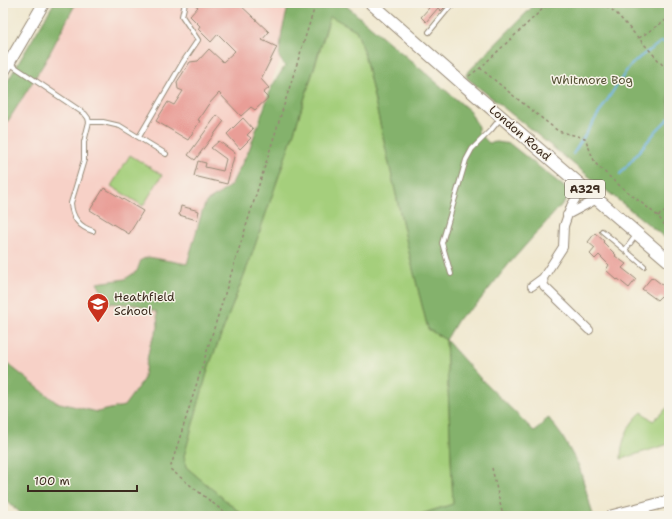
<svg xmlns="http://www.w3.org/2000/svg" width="672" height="519" viewBox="0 0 672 519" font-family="'Shantell Sans',sans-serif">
	<rect width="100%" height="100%" fill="#f7f3e8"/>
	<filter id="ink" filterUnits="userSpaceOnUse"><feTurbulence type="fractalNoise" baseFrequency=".025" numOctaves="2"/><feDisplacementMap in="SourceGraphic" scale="8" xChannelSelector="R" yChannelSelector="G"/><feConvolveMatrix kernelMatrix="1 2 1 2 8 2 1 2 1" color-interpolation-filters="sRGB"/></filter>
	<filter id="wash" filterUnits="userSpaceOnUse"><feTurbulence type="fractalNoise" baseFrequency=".012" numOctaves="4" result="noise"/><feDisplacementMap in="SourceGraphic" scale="16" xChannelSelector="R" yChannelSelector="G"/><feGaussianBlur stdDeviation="0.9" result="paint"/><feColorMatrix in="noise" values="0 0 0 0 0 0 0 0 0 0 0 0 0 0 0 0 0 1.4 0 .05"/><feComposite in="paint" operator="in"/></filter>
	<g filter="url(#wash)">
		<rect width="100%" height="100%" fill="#f0e8cf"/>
		<path fill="#f7d1c7" d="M54,3H304L269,88L129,516H24L3,498V89Z"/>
		<path fill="#a5cf7c" stroke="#707c4d" d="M330,16L356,30L363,48L411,261L428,329L446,340L453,504L415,516H244L186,467L184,456L209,366L251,257L295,129L325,34Z
			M130,155L162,175L143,206L111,186Z
			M668,407L669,408V444L621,459C621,445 626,429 635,419C637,416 640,414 642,412L653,421Z"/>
		<path fill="#84b26c" stroke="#606e45" d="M54,3H76L45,62L3,129V89Z
			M289,3H343L470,111L478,127V132L489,143L497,142L510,144L572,193L508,265L477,304L459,318L446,340L480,378L535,432L548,417L562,436L579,466L593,515L590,516H415L453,504L446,340L428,329L411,261L363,48L356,30L330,16L295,129L251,257L209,366L184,456L186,467L244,516H24L3,498V360L56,402L97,412L124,406L143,380L150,345L158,328L157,312L137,305L108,303L97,283L125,279L137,271L141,260L148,257L187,264L202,212L206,202L219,194L231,185L249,150L272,86L285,66L279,57L282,31Z
			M536,3H669V241L467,78L466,74Z"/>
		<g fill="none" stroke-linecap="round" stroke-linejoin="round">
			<path stroke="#73b6e9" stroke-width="2" d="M573,154L613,91L629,67L640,57L661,42L669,43
				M620,174L657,130L669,118"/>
		</g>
		<g id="blocks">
			<path fill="#e99e97" d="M193,3H238L269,32L262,40L277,47L261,79L269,88L263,93L268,98L255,110L251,107L241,116L219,93L208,105L198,120L200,121L188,140L156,121L168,102L174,105L183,91L178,89L177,82L190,62L198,61L209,49L223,62L235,51L218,34L211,42L198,29L200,26L190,16L198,7Z
				M423,3H442L446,6L441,11L438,8L426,22L421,17L429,8Z
				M217,115L224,121L195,160L188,155Z
				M243,118L253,129L247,135L251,138L240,149L227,134Z
				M219,141L235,153L227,184L194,176L198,161L206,163L205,167L223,171L226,159L211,148Z
				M104,188L143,211L129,234L90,210Z
				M181,206L199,211L197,220L179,215Z
				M595,233L604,241L603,242L616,255L615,256L626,264L622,268L636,279L629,288L618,279L617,280L606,270L609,265L599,255L595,259L590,254L595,248L588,242Z
				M652,277L669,290V293L665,299L661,296L657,300L642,289Z"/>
		</g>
	</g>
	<g filter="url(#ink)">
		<use href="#blocks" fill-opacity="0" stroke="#968976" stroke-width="1"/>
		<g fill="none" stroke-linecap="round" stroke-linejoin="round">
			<g stroke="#968976" stroke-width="6">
				<path id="lane" d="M429,32L452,4
					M9,63L85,114L88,118L89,122L84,142V160L71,203C72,218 79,227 93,231
					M89,122H103L120,126L166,154
					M139,137L183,62L198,40L182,16L185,3
					M602,231L644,266
					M625,250L637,234
					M451,274L442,243L466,160L472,149L491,130L500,119"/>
			</g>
			<g stroke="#968976" stroke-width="10">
				<path id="street" d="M451,3L452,4
					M583,187L571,206L564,226L563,247L543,278L544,286L589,330
					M567,215L597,199
					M532,286L543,278"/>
			</g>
			<g stroke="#968976" stroke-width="13">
				<path id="secondary" d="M3,73L44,3
					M611,516L669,501"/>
			</g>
			<g stroke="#968976" stroke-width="14">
				<path id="primary" d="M371,3L463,84L669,261"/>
			</g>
			<path stroke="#968976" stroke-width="1.5" stroke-dasharray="3 3" stroke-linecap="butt" d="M602,3L616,13L669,72
				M639,38L669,18
				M480,68L515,97L558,131L585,138L595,163L614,181L658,216L669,231
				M469,76L480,68L549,3
				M658,216L669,209
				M492,468L503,516
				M229,516L170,469L316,3"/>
			<use href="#lane" stroke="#fff" stroke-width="4"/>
			<use href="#street" stroke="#fff" stroke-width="8"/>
			<use href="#secondary" stroke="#fff" stroke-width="11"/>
			<use href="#primary" stroke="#fff" stroke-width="12"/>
		</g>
	</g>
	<defs>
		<g id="school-pin" transform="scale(1.15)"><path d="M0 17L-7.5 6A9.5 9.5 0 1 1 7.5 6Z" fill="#c8321e" stroke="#f7f3e8"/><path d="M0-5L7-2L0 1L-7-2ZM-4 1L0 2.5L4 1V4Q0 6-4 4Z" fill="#fff"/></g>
	</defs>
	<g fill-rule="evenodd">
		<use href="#school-pin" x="98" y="304"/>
	</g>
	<g text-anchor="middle" stroke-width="3" stroke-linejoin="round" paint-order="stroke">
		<rect fill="#f7f3e8" stroke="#73665b" stroke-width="1" x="565" y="180" width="40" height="18" rx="3"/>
		<g font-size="11" font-weight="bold" fill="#3b2a1e">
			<text x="585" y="193">A329</text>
		</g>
		<g font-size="12" fill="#565336" stroke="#f7f3e8">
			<text x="592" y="84">Whitmore Bog</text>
		</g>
		<g font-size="12" fill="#3b2a1e" stroke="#f7f3e8">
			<text transform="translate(520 133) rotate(41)" y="4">London Road</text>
		</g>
		<g font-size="12" fill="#3b2a1e" stroke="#f7f3e8" text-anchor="start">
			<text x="114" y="301">Heathfield<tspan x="114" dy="14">School</tspan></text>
		</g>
	</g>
	<rect width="672" height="519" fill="none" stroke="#f7f3e8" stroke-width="16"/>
	<path d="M28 485v6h109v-6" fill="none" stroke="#3b2a1e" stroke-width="2"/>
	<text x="34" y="485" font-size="12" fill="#3b2a1e" stroke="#f7f3e8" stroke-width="3" paint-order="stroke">100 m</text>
</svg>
